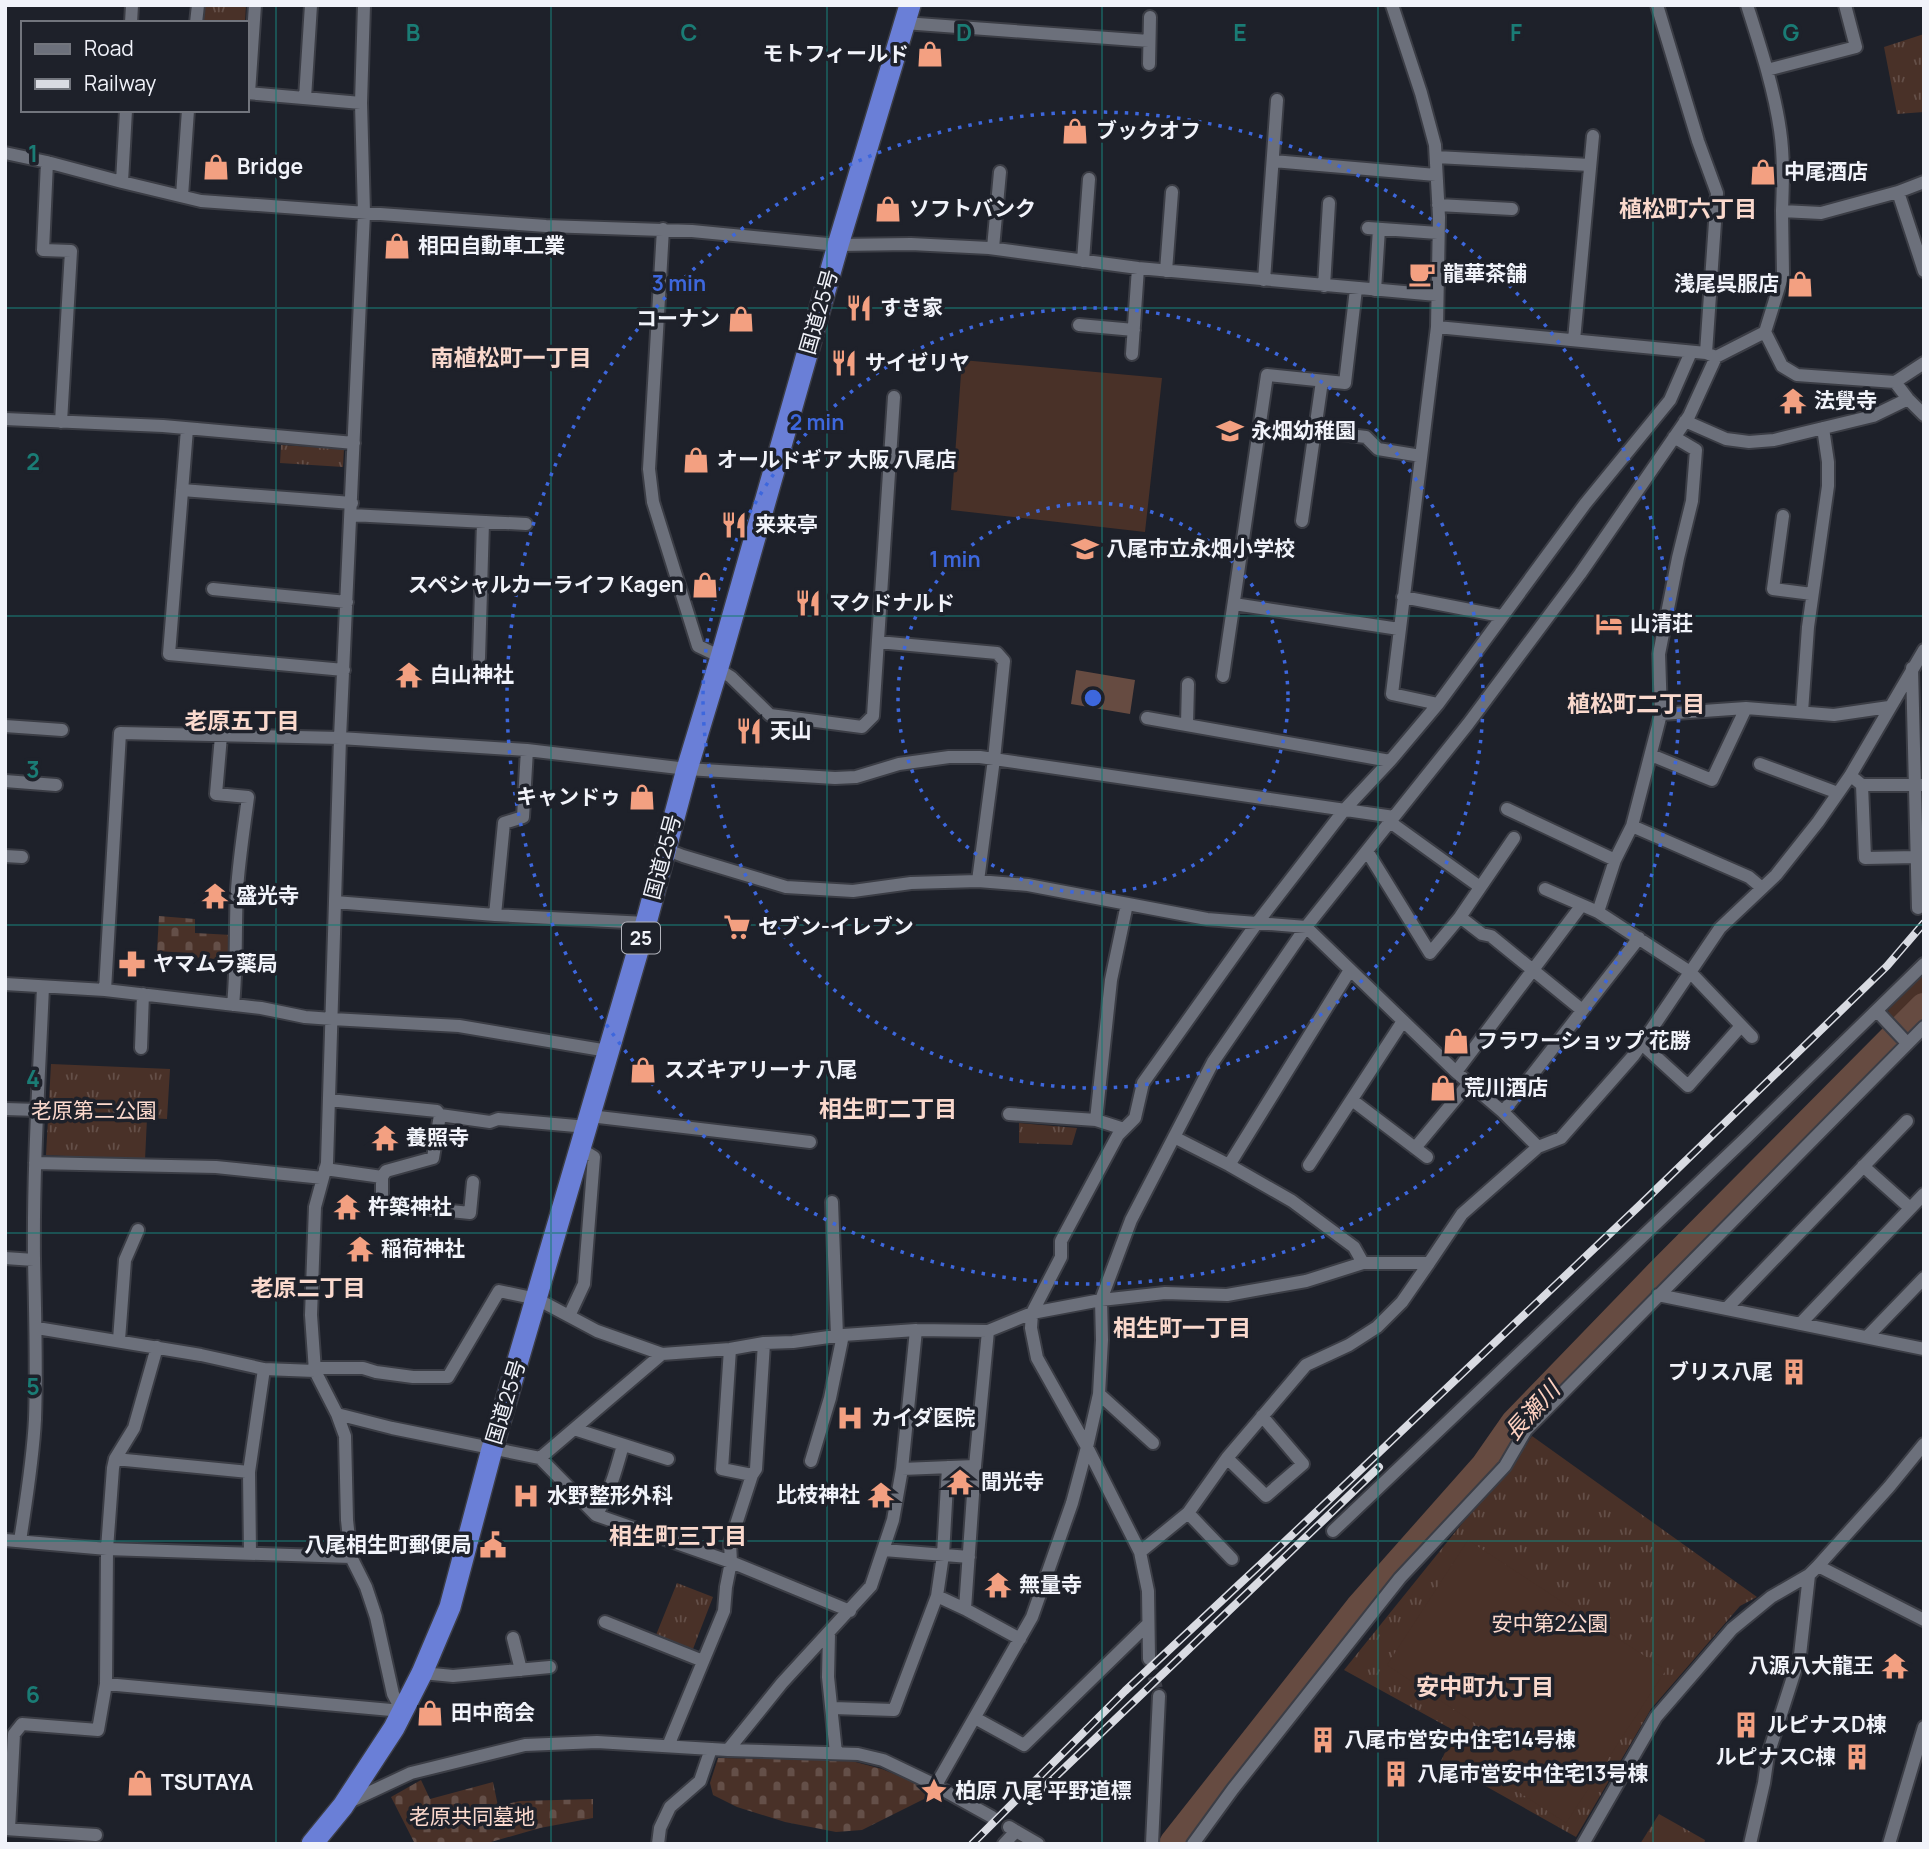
<svg xmlns="http://www.w3.org/2000/svg" width="1929" height="1849" viewBox="0 0 1929 1849" font-family="Manrope,'Noto Sans JP',sans-serif">
	<defs>
		<pattern id="grass-tufts" width="24" height="20" patternUnits="userSpaceOnUse" patternTransform="scale(1.75)"><rect width="24" height="20" fill="#493128"/><path d="M3 7l-1-3M5 7V3M7 7l1-3M15 17l-1-3M17 17v-4M19 17l1-3" fill="none" stroke="#644f48"/></pattern>
		<pattern id="cemetery-stones" width="16" height="16" patternUnits="userSpaceOnUse" patternTransform="scale(1.75)"><rect width="16" height="16" fill="#493128"/><path d="M2 7V4a2 2 0 0 1 4 0v3zM10 15v-3a2 2 0 0 1 4 0v3z" fill="#644f48"/></pattern>
	</defs>
	<rect width="100%" height="100%" fill="#1e212a"/>
	<path fill="url(#grass-tufts)" d="M201,5H246L245,23L200,20Z
		M1924,34V112L1897,114L1884,47Z
		M281,445L344,449L343,467L280,463Z
		M1924,973V1002L1899,1025L1890,1017L1888,1010Z
		M51,1064L170,1069L167,1119L147,1118L145,1160L46,1155Z
		M1019,1123L1077,1128L1072,1145L1019,1143Z
		M1532,1436L1757,1597L1740,1606L1651,1709L1576,1837L1441,1761L1455,1731L1344,1670L1460,1526L1519,1456Z
		M677,1583L713,1597L693,1649L656,1635Z
		M1659,1814L1705,1840L1704,1844H1640Z"/>
	<path fill="url(#cemetery-stones)" d="M159,916L195,919V933L232,935L230,960L188,957V953L157,951Z
		M718,1758L848,1760L882,1769L909,1780L932,1795L862,1830L836,1832L785,1822L737,1807L713,1795L710,1783Z
		M421,1780L430,1799L493,1782L498,1806L520,1801L593,1799V1818L540,1828L484,1844H415L391,1797Z"/>
	<path fill="#493128" d="M962,360L1162,378L1145,532L951,510Z
		M1468,1540L1666,1670L1566,1823L1467,1758L1485,1730L1387,1665Z"/>
	<path fill="#664b41" d="M1076,670L1135,680L1130,714L1071,704Z"/>
	<g fill="none" stroke-linecap="round" stroke-linejoin="round">
		<path stroke="#664b41" stroke-width="30" d="M1174,1844L1360,1608L1485,1467L1515,1424L1659,1275L1924,1008"/>
		<path stroke="#3e4049" stroke-width="12" stroke-dasharray="12 6" stroke-linecap="butt" d="M1149,1659L1159,1696"/>
		<g stroke="#3b3d45" stroke-width="16">
			<path id="minor" d="M364,5L361,103L364,213L340,738L327,1163L315,1207L311,1315L315,1371L337,1414L345,1436L347,1520L351,1557L366,1587L376,1617L393,1694L402,1711
				M1392,5L1421,93L1435,145L1439,217L1437,327L1706,353L1716,357L1765,332
				M1657,5L1698,141L1717,193L1706,353
				M1747,5C1760,46 1774,88 1780,130C1784,157 1783,184 1782,211
				M131,23L132,5
				M196,23L198,5
				M904,23L1149,41
				M1149,64L1150,17
				M1767,70L1856,47L1845,5
				M247,93L361,103
				M249,93L255,5
				M305,98L311,5
				M5,153L47,162L122,182L201,201L546,226L692,231L838,245L911,244L989,248L1138,268L1437,295
				M1436,157L1590,165
				M1273,161L1436,175
				M47,162L43,250L71,251L61,422
				M122,182L126,110
				M1924,182L1898,192L1821,213L1782,211L1783,274L1765,332L1782,366L1797,375L1895,382L1924,363
				M1898,192L1924,271
				M182,196L188,110
				M1438,205L1512,209
				M1368,228L1438,233
				M663,229L649,469L653,502L698,646L721,657
				M993,248L1000,172
				M1083,261L1089,179
				M1166,271L1172,192
				M1264,280L1277,100
				M1324,286L1329,203
				M1375,290L1379,229
				M1079,325L1134,330
				M1437,327L1392,694L1438,704
				M1574,340L1593,136
				M1132,354L1138,268
				M1895,382L1908,399L1924,415
				M5,419L163,426L354,443
				M1685,421L1726,439L1749,442L1774,440L1873,416L1908,399
				M187,429L169,654L344,670
				M1315,431L1366,437L1378,449L1421,456
				M182,490L352,503
				M351,515L526,524
				M1783,516L1773,589L1812,594
				M1302,521L1322,381
				M213,589L347,602
				M1403,597L1501,616
				M1234,604L1399,629
				M878,642L997,653L1004,661L994,759L978,881
				M479,658L483,522
				M1912,668L1918,908
				M718,669L731,677L770,715L862,727L873,716L894,397
				M1223,676L1267,375L1345,383L1356,289
				M1802,712L1808,627L1828,486V462L1823,428
				M1661,714L1746,708L1834,715L1889,707
				M1147,718L1390,761
				M1187,724L1188,684
				M5,726L62,730
				M221,736L216,794L248,797C244,828 239,859 237,890C235,929 237,966 233,1005
				M1651,755L1712,780L1746,708
				M1760,764L1838,793
				M1856,780L1862,785H1923
				M5,781L56,785
				M1862,785L1865,858L1917,857
				M1507,809L1615,860
				M1390,822L1480,887
				M1632,826L1749,877L1762,888
				M665,849L683,856L786,887L853,891L911,883L978,881L1028,885L1207,919L1306,927L1456,1072L1503,1112L1538,1147
				M1367,851L1430,953L1460,917L1514,838
				M5,856L22,857
				M1545,889L1598,912L1690,972L1752,1037
				M335,902L495,915L646,923
				M1598,912L1615,860L1632,826L1661,714L1659,654L1678,558L1692,501L1696,450L1674,437
				M495,915L504,823L523,817L527,750
				M1460,917L1482,934L1491,936L1582,1010
				M5,984L105,990L261,1008L305,1017L332,1019L459,1026L608,1051
				M105,990L120,733L340,738L527,750L687,769L835,778L856,777L899,764L949,757H980L1394,817
				M1877,1011L1907,1043
				M1642,1044L1688,1086L1741,1026
				M141,1048L143,994
				M1456,1072L1581,906
				M329,1100L437,1111L440,1115
				M1352,1100L1427,1157
				M5,1109L38,1110
				M1503,1112L1639,938
				M1009,1114L1096,1120L1111,980L1127,904
				M590,1116L810,1142
				M1096,1120L1124,1129
				M1174,1137L1229,1165L1292,1201L1354,1247L1363,1263
				M1415,1148L1469,1083
				M35,1163L216,1167L323,1178
				M1229,1165L1350,970
				M1309,1165L1403,1021
				M1863,1166L1910,1208
				M325,1169L382,1177
				M473,1182L470,1213L382,1204V1177L386,1171L433,1158L440,1115L490,1122L498,1119L587,1127
				M832,1202L837,1336
				M5,1258L34,1260
				M1658,1295L1924,1349
				M1726,1309L1907,1121
				M569,1316L584,1284L594,1157L581,1149
				M1800,1324L1924,1194
				M37,1328L201,1355L264,1369L315,1371
				M1867,1337L1924,1278
				M119,1340L125,1260L138,1230
				M730,1349L722,1469L752,1475
				M315,1368H363L376,1372L413,1377H448L499,1291L537,1299L597,1331L662,1354L730,1349L764,1343L793,1342L843,1335L916,1330L988,1331L1032,1313L1101,1300L1165,1293L1227,1295L1306,1281L1363,1263H1429L1462,1214L1538,1147L1561,1138L1634,1055L1720,928L1776,875L1818,822L1850,776L1924,650
				M1099,1394L1153,1443
				M337,1414L392,1428L540,1458L596,1515L731,1562L850,1611
				M574,1429L668,1459
				M540,1458L662,1354
				M1227,1458L1266,1496L1303,1464L1262,1416
				M115,1459L249,1472
				M811,1461L830,1398L843,1335
				M975,1466L965,1609L1020,1639
				M902,1469L975,1466L988,1331
				M1188,1513L1232,1559
				M596,1515C610,1493 616,1470 623,1445
				M1333,1531L1748,1136L1924,964
				M5,1540L107,1549L351,1557
				M20,1541C26,1501 33,1460 35,1419C37,1366 35,1313 34,1259C33,1168 39,1078 43,987
				M884,1550L969,1557
				M1140,1552L1188,1513L1227,1458L1306,1365L1349,1345L1377,1327L1402,1302L1429,1263
				M250,1553L249,1472L264,1369
				M1818,1566L1924,1620
				M937,1596L965,1609
				M605,1622L703,1661
				M829,1633L828,1677L836,1753
				M513,1638L521,1670
				M1149,1659L1148,1591L1140,1552L1087,1447L1037,1358L1031,1328L1032,1313L1061,1257V1241L1118,1135L1135,1118L1143,1083L1257,923L1345,809L1390,761L1438,704L1585,504L1670,400L1691,352
				M422,1673L453,1676L550,1667
				M106,1684L402,1711
				M833,1708L894,1710L937,1596L943,1555L948,1467
				M975,1718L1024,1745L1148,1624
				M668,1746L724,1611L726,1587L731,1562L730,1543L752,1475L756,1469L764,1343
				M728,1750L782,1683L871,1586L893,1520L902,1469L916,1330
				M936,1785L1032,1617L1072,1503L1087,1447L1099,1394L1102,1340L1101,1300L1131,1220L1213,1062L1306,927L1468,724L1580,574L1689,416L1716,357
				M349,1802L411,1773L525,1745L597,1742L728,1750L858,1754L883,1760L929,1782L992,1817
				M1009,1827L1038,1844
				M5,1829L96,1835
				M9,1829L14,1734L22,1724L98,1730L106,1684L107,1549L113,1468L115,1459L134,1428L157,1347
				M658,1844L660,1828L670,1807L700,1781L711,1749
				M1004,1844L1016,1831
				M1152,1844L1159,1696
				M1193,1844L1233,1789L1400,1578L1505,1466L1526,1430L1924,1027
				M1583,1844L1656,1717L1732,1629L1771,1597L1809,1575L1818,1566L1889,1487L1924,1444
				M1750,1844L1764,1783L1768,1755L1800,1655L1809,1575
				M1889,1844L1924,1727"/>
		</g>
		<g stroke="#3b3d45" stroke-width="24">
			<path id="trunk" d="M312,1844L343,1806L394,1728L422,1673L450,1607L492,1449L646,923L687,769L721,657L838,245L910,5"/>
		</g>
		<use href="#minor" stroke="#6c707b" stroke-width="12"/>
		<use href="#trunk" stroke="#6a7fd7" stroke-width="21"/>
		<g stroke="#d9dbe2" stroke-width="8">
			<path id="rail" d="M1030,1801L1379,1467
				M972,1844L1125,1691L1275,1551L1639,1206L1887,966L1924,923"/>
		</g>
		<use href="#rail" stroke="#1e212a" stroke-width="5" stroke-dasharray="16" stroke-linecap="butt"/>
	</g>
	<path fill="none" stroke="#1a7c75" stroke-width="2" stroke-opacity="0.55" d="M276,5V1844M551,5V1844M827,5V1844M1102,5V1844M1378,5V1844M1653,5V1844M5,308H1924M5,616H1924M5,925H1924M5,1233H1924M5,1541H1924"/>
	<g fill="none" stroke="#3d67dd" stroke-width="3.5" stroke-dasharray="3.5 7">
		<circle cx="1093" cy="698" r="195"/>
		<circle cx="1093" cy="698" r="390"/>
		<circle cx="1093" cy="698" r="586"/>
	</g>
	<defs>
		<g id="shop-bare" transform="scale(2.1)"><path d="M-5-2.5h2.3a2.7 3.5 0 0 1 5.4 0H5L5.5 6h-11ZM-1.5-2.5h3a1.5 2.3 0 0 0-3 0Z" fill="#f3a081" stroke="#1e212a" stroke-width="2.5" paint-order="stroke"/></g>
		<g id="cafe-bare" transform="scale(2.1)"><path d="M-5.5-4.5H6V0H3Q3 3.5 0 3.5H-2.5Q-5.5 3.5-5.5 0ZM3-3.2v2h1.7v-2ZM-6 4.5H4V6H-6Z" fill="#f3a081" stroke="#1e212a" stroke-width="2.5" paint-order="stroke"/></g>
		<g id="restaurant-bare" transform="scale(2.1)"><path d="M-5-6h1v4h1v-4h1v4h1v-4h1v5L-1.5 .5V6h-2V.5L-5-1ZM5-6V6H3V1.5H1.5Q1.5-4 5-6Z" fill="#f3a081" stroke="#1e212a" stroke-width="2.5" paint-order="stroke"/></g>
		<g id="temple-bare" transform="scale(2.1)"><path d="M0-6L5-2H3V0L6.5 2.5H4V6H1.5V3h-3V6H-4V2.5H-6.5L-3 0V-2H-5Z" fill="#f3a081" stroke="#1e212a" stroke-width="2.5" paint-order="stroke"/></g>
		<g id="school-bare" transform="scale(2.1)"><path d="M0-5L7-2L0 1L-7-2ZM-4 1L0 2.5L4 1V4Q0 6-4 4Z" fill="#f3a081" stroke="#1e212a" stroke-width="2.5" paint-order="stroke"/></g>
		<g id="hotel-bare" transform="scale(2.1)"><path d="M-6-4.5h1.5V1H6V5H4.5V3h-9V5H-6ZM-4 0a1.8 1.8 0 1 1 3.6 0ZM.5 0V-2.5h3Q6-2.5 6 0Z" fill="#f3a081" stroke="#1e212a" stroke-width="2.5" paint-order="stroke"/></g>
		<g id="supermarket-bare" transform="scale(2.1)"><path d="M-6-5.5h2.5l.6 2H6L4.5 2H-2.5L-4.4-4H-6ZM-1.5 3.2a1.3 1.3 0 1 0 .1 0ZM3 3.2a1.3 1.3 0 1 0 .1 0Z" fill="#f3a081" stroke="#1e212a" stroke-width="2.5" paint-order="stroke"/></g>
		<g id="pharmacy-bare" transform="scale(2.1)"><path d="M-2-6h4v4h4v4h-4v4h-4v-4h-4v-4h4Z" fill="#f3a081" stroke="#1e212a" stroke-width="2.5" paint-order="stroke"/></g>
		<g id="building-bare" transform="scale(2.1)"><path d="M-4-6H4V6H1V3H-1V6H-4ZM-2.5-4.3h1.7v1.8h-1.7ZM.8-4.3h1.7v1.8H.8ZM-2.5-1h1.7V.8h-1.7ZM.8-1h1.7V.8H.8Z" fill="#f3a081" stroke="#1e212a" stroke-width="2.5" paint-order="stroke"/></g>
		<g id="hospital-bare" transform="scale(2.1)"><path d="M-5-5h3v3.5h4V-5h3V5h-3V1.5h-4V5h-3Z" fill="#f3a081" stroke="#1e212a" stroke-width="2.5" paint-order="stroke"/></g>
		<g id="civic-bare" transform="scale(2.1)"><path d="M-.6-6.5H3V-4.5H.6V-3L4-1V1h2V6H-6V1h2V-1L-.6-3ZM-1.2 2.5V6h2.4V2.5Z" fill="#f3a081" stroke="#1e212a" stroke-width="2.5" paint-order="stroke"/></g>
		<g id="sight-bare" transform="scale(2.1)"><path d="M0-6L1.8-2.2L6-1.7L2.9 1.2L3.7 5.4L0 3.3L-3.7 5.4L-2.9 1.2L-6-1.7L-1.8-2.2Z" fill="#f3a081" stroke="#1e212a" stroke-width="2.5" paint-order="stroke"/></g>
	</defs>
	<g fill-rule="evenodd">
		<use href="#shop-bare" x="930" y="54"/>
		<use href="#shop-bare" x="1075" y="131"/>
		<use href="#shop-bare" x="216" y="167"/>
		<use href="#shop-bare" x="1763" y="172"/>
		<use href="#shop-bare" x="888" y="209"/>
		<use href="#shop-bare" x="397" y="246"/>
		<use href="#cafe-bare" x="1422" y="274"/>
		<use href="#shop-bare" x="1800" y="284"/>
		<use href="#restaurant-bare" x="859" y="308"/>
		<use href="#shop-bare" x="741" y="319"/>
		<use href="#restaurant-bare" x="844" y="363"/>
		<use href="#temple-bare" x="1793" y="401"/>
		<use href="#school-bare" x="1230" y="431"/>
		<use href="#shop-bare" x="696" y="460"/>
		<use href="#restaurant-bare" x="734" y="525"/>
		<use href="#school-bare" x="1085" y="549"/>
		<use href="#shop-bare" x="705" y="585"/>
		<use href="#restaurant-bare" x="808" y="603"/>
		<use href="#hotel-bare" x="1609" y="624"/>
		<use href="#temple-bare" x="409" y="675"/>
		<use href="#restaurant-bare" x="749" y="731"/>
		<use href="#shop-bare" x="642" y="797"/>
		<use href="#temple-bare" x="215" y="896"/>
		<use href="#supermarket-bare" x="737" y="927"/>
		<use href="#pharmacy-bare" x="132" y="964"/>
		<use href="#shop-bare" x="1456" y="1041"/>
		<use href="#shop-bare" x="643" y="1070"/>
		<use href="#shop-bare" x="1443" y="1088"/>
		<use href="#temple-bare" x="385" y="1138"/>
		<use href="#temple-bare" x="347" y="1207"/>
		<use href="#temple-bare" x="360" y="1249"/>
		<use href="#building-bare" x="1794" y="1372"/>
		<use href="#hospital-bare" x="850" y="1418"/>
		<use href="#temple-bare" x="960" y="1482"/>
		<use href="#temple-bare" x="881" y="1495"/>
		<use href="#hospital-bare" x="526" y="1496"/>
		<use href="#civic-bare" x="493" y="1545"/>
		<use href="#temple-bare" x="998" y="1585"/>
		<use href="#temple-bare" x="1895" y="1666"/>
		<use href="#shop-bare" x="430" y="1713"/>
		<use href="#building-bare" x="1746" y="1725"/>
		<use href="#building-bare" x="1323" y="1740"/>
		<use href="#building-bare" x="1857" y="1757"/>
		<use href="#building-bare" x="1396" y="1774"/>
		<use href="#shop-bare" x="140" y="1783"/>
		<use href="#sight-bare" x="934" y="1791"/>
	</g>
	<g text-anchor="middle" stroke-width="7" stroke-linejoin="round" paint-order="stroke">
		<rect fill="#1e212a" stroke="#b2b4bc" stroke-width="2" x="622" y="922.5" width="38" height="31" rx="5"/>
		<g font-size="19" font-weight="bold" fill="#f1f3fa">
			<text x="641" y="945">25</text>
		</g>
		<g font-size="21" font-weight="bold" fill="#f1f3fa" stroke="#1e212a" text-anchor="start">
			<text x="909" y="61" text-anchor="end">モトフィールド</text>
			<text x="1096" y="138">ブックオフ</text>
			<text x="237" y="174">Bridge</text>
			<text x="1784" y="179">中尾酒店</text>
			<text x="909" y="216">ソフトバンク</text>
			<text x="418" y="253">相田自動車工業</text>
			<text x="1443" y="281">龍華茶舗</text>
			<text x="1779" y="291" text-anchor="end">浅尾呉服店</text>
			<text x="880" y="315">すき家</text>
			<text x="720" y="326" text-anchor="end">コーナン</text>
			<text x="865" y="370">サイゼリヤ</text>
			<text x="1814" y="408">法覺寺</text>
			<text x="1251" y="438">永畑幼稚園</text>
			<text x="717" y="467">オールドギア 大阪 八尾店</text>
			<text x="755" y="532">来来亭</text>
			<text x="1106" y="556">八尾市立永畑小学校</text>
			<text x="684" y="592" text-anchor="end">スペシャルカーライフ Kagen</text>
			<text x="829" y="610">マクドナルド</text>
			<text x="1630" y="631">山清荘</text>
			<text x="430" y="682">白山神社</text>
			<text x="770" y="738">天山</text>
			<text x="621" y="804" text-anchor="end">キャンドゥ</text>
			<text x="236" y="903">盛光寺</text>
			<text x="758" y="934">セブン-イレブン</text>
			<text x="153" y="971">ヤマムラ薬局</text>
			<text x="1477" y="1048">フラワーショップ 花勝</text>
			<text x="664" y="1077">スズキアリーナ 八尾</text>
			<text x="1464" y="1095">荒川酒店</text>
			<text x="406" y="1145">養照寺</text>
			<text x="368" y="1214">杵築神社</text>
			<text x="381" y="1256">稲荷神社</text>
			<text x="1773" y="1379" text-anchor="end">ブリス八尾</text>
			<text x="871" y="1425">カイダ医院</text>
			<text x="981" y="1489">聞光寺</text>
			<text x="860" y="1502" text-anchor="end">比枝神社</text>
			<text x="547" y="1503">水野整形外科</text>
			<text x="472" y="1552" text-anchor="end">八尾相生町郵便局</text>
			<text x="1019" y="1592">無量寺</text>
			<text x="1874" y="1673" text-anchor="end">八源八大龍王</text>
			<text x="451" y="1720">田中商会</text>
			<text x="1767" y="1732">ルピナスD棟</text>
			<text x="1344" y="1747">八尾市営安中住宅14号棟</text>
			<text x="1836" y="1764" text-anchor="end">ルピナスC棟</text>
			<text x="1417" y="1781">八尾市営安中住宅13号棟</text>
			<text x="161" y="1790">TSUTAYA</text>
			<text x="955" y="1798">柏原 八尾 平野道標</text>
		</g>
		<g font-size="21" fill="#f1f3fa" stroke="#1e212a">
			<text transform="translate(819 312) rotate(-74)" y="7">国道25号</text>
			<text transform="translate(663 857) rotate(-75)" y="7">国道25号</text>
			<text transform="translate(506 1402) rotate(-73)" y="7">国道25号</text>
		</g>
		<g font-size="21" fill="#fcd9cd" stroke="#1e212a">
			<text x="94" y="1118">老原第二公園</text>
			<text x="1550" y="1631">安中第2公園</text>
			<text x="472" y="1824">老原共同墓地</text>
		</g>
		<g font-size="23" font-weight="bold" fill="#fad9cd" stroke="#1e212a">
			<text x="1688" y="217">植松町六丁目</text>
			<text x="511" y="366">南植松町一丁目</text>
			<text x="1636" y="712">植松町二丁目</text>
			<text x="242" y="729">老原五丁目</text>
			<text x="888" y="1117">相生町二丁目</text>
			<text x="308" y="1296">老原二丁目</text>
			<text x="1182" y="1336">相生町一丁目</text>
			<text x="678" y="1544">相生町三丁目</text>
			<text x="1485" y="1695">安中町九丁目</text>
		</g>
		<g font-size="23" font-style="italic" fill="#fed1c0" stroke="#1e212a">
			<text transform="translate(1532 1411) rotate(-48)" y="8">長瀬川</text>
		</g>
	</g>
	<g font-size="23" text-anchor="middle" font-weight="bold" fill="#1a7c75" stroke="#1e212a" stroke-width="7" stroke-linejoin="round" paint-order="stroke">
		<text x="413" y="41">B</text>
		<text x="689" y="41">C</text>
		<text x="964" y="41">D</text>
		<text x="1240" y="41">E</text>
		<text x="1516" y="41">F</text>
		<text x="1791" y="41">G</text>
		<text x="33" y="162">1</text>
		<text x="33" y="470">2</text>
		<text x="33" y="778">3</text>
		<text x="33" y="1087">4</text>
		<text x="33" y="1395">5</text>
		<text x="33" y="1703">6</text>
	</g>
	<circle cx="1093" cy="698" r="10" fill="#3d67dd" stroke="#1e212a" stroke-width="3.5"/>
	<g font-size="21" text-anchor="middle" font-weight="bold" fill="#3d67dd" stroke="#1e212a" stroke-width="7" stroke-linejoin="round" paint-order="stroke">
		<text x="679" y="291">3 min</text>
		<text x="817" y="430">2 min</text>
		<text x="955" y="567">1 min</text>
	</g>
	<rect width="1929" height="1849" fill="none" stroke="#f1f3fa" stroke-width="14"/>
	<rect x="21" y="21" width="228" height="91" fill="#1e212a" stroke="#72757d" stroke-width="2"/>
	<rect x="35" y="44" width="35" height="10" fill="#6c707b" stroke="#72757d" stroke-width="2"/>
	<text x="84" y="56" font-size="21" fill="#f1f3fa">Road</text>
	<rect x="35" y="79" width="35" height="10" fill="#d9dbe2" stroke="#72757d" stroke-width="2"/>
	<text x="84" y="91" font-size="21" fill="#f1f3fa">Railway</text>
</svg>
